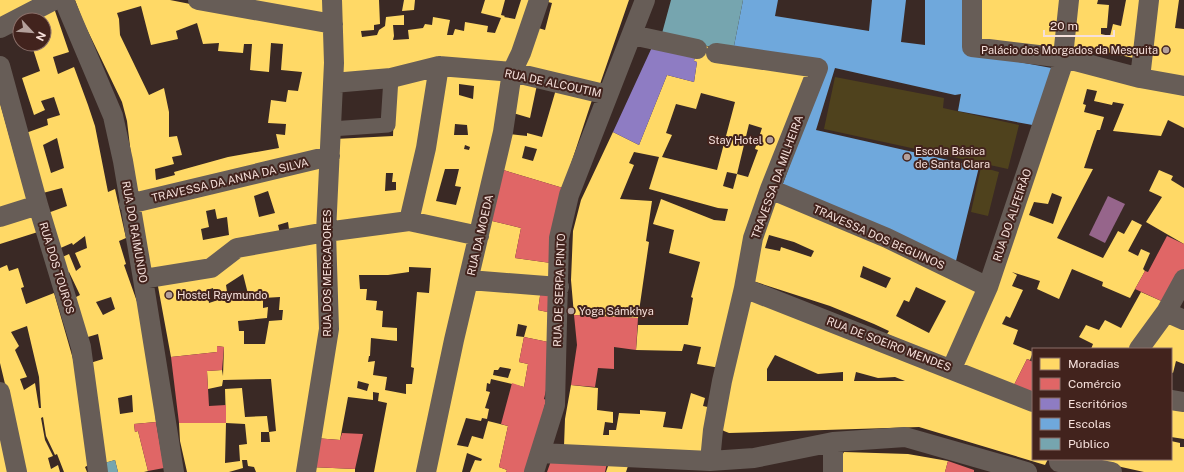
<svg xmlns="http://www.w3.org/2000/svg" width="1184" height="472" viewBox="0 0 1184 472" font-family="'Public Sans',sans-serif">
	<rect width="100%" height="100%" fill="#3a2925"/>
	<path fill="#4f421d" d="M835,77L944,98L943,108L1019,125L1008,169L824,129Z
		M981,167L999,172L988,216L971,212Z"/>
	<path fill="#96658b" d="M1108,196L1125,204L1105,243L1089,235Z"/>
	<path fill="#ffd966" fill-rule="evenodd" d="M0,0H44L0,24Z
		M75,0H170L246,15L328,27L324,155L136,197L127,121L122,102L83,21ZM141,6L151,45L178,39L176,31L197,23L203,44L219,43L218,51L243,53L244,44H252L250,70L269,72L271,43L283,44L281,70L302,72L298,91L288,90L286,102L271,100L268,123L286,124L285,135L276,134L279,148L228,157L174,172L175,175L156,180L155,169L174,164L172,157L182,155L177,136L169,137V112L164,88L149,95L120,35L119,19L117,13Z
		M236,0H326V17Z
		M337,0H379L380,24L374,25V30L361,31L362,37L377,35L379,30L385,26L386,17L404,15V25H393L394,36L393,40L409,39L408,30L423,28L425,24L432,25L433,17L450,20L447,35H453L455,29L464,31L465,22L488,26L487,32L495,33L501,18L481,13L485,0H505L501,15L505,16L504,17L515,19L521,0H536L511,70L340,80Z
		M404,0H415L414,10L402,11Z
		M540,0H629L599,87L522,69L535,27L545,30L552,3Z
		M979,0H1062L1057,53L979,43Z
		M1074,0H1098L1097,4L1109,5L1107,28H1101V34L1110,36L1113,24L1121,26L1126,0H1147L1138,59L1093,49L1070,47Z
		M1154,0H1179L1175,28L1184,29V80L1145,72Z
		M54,8L69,52L53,57L58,74L74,67L88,105L95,126L108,192L115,189L126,238L119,241L126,264L124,265L141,313L153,385L156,422L134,424L135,432L138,431L148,471L144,472H118L115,460L101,464L87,364L103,359L98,334L81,339L70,300L80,295L69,272L62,276L58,259L69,254L76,271L81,267L75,253L87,248L85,236L73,245L72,243L56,250L45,214L67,206L62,188L39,194L23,134L48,125L47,119L60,115L54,97L41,101L45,110L34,115L22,78L40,71L33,49L44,46V20H24ZM57,138L64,168L51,173L43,145ZM111,297L115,309L103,315L96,302ZM132,395L133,412L120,414L118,398Z
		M698,44L809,74L720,368L697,364L701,347L684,344L682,351L636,350L638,325H688L693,298L691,297L700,262L669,253L674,230L653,224L661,199L714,220L725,221L728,209L718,208L649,189L659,157L634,152L629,163L634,165L620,199L652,201L646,241L649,242L638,318L574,315L571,280L573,231L581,200L613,132L639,145L667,75L694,82L697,62L694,61ZM701,93L735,102L717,170L662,157L672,135L666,133L676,104L696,109ZM749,124L762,128L755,149L758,150L748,177L737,174L733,189L723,186L727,172L737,174Z
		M1067,66L1184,90V128L1168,120L1161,136L1113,131L1124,104L1113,102L1112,105L1094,101L1097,91L1087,89L1083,104L1086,105L1084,112L1104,117L1100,130H1097L1084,168L1093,169L1057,238L1103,258L1118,231L1124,234L1132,220L1142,225L1128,251L1138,256L1141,249L1150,253L1143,269L1145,271L1130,298L1102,286L1103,282L1072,269L1059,299L1037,289L1040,281L1012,272L1017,275L1012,286L1023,290L1010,318L1006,316L1002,324L1018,330L1013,344L1033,352L1030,360L1027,359L1014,385L960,365ZM1052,193L1062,197L1053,224L1029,215L1034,202L1048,204Z
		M442,69L508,75L478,231L414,218ZM459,84L474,86L473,99L459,95ZM455,124L467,125L468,135H454ZM465,145L470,147L469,150L464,149ZM445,169H459L455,186L461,187L456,205L436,201Z
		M434,75L408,219L336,228L335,139L393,136L395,81ZM386,173H393L392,182H396V190L385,191Z
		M516,76L538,80L530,118L513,113Z
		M557,86L594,94L563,188L500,169L509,134L527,136V133L542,137ZM525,146L537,149L533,161L522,158Z
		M0,103L28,203L0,211Z
		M322,165L323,229H289L288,222L278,225L281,238L218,259L151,275L137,207ZM268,191L275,213L259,217L254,196ZM215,209L217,219L227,217L229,235L203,240L201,229L209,227L206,211Z
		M1159,170L1173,176L1171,180L1184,188V244L1146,222L1162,197L1149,191Z
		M770,194L977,290L948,361L887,334L889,331L874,324L830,306L750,280ZM769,235L794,242L814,251L811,257L781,247L780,251L765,248ZM863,266L891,278L886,288L860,277ZM916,287L946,301L929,333L896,316L904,300L909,302Z
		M35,211L41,231L0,244V222Z
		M488,220L521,228L515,258L551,263L552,283L473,277Z
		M399,226L477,238L423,472H374L387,403L378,401L379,393L373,392V400L348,397L340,440L315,438L335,235ZM409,267L431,268L429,293L417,292L411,367L414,368L412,384H406V394L385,390L387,377L373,375L375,361L368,362L369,356H370L371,338L397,341V328L382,327L383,311L376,310L377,301L366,300L367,289H360L359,275H388L409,272ZM358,381L369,384L367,391L357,388Z
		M320,236L324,328L297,472H256L254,467L248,466L247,460H242L243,468L229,472H187L180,441L179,423H226L225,463L240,461L239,445L247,444L245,424L226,423L225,389L242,388L245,417L267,416L269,432L276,431L271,379L223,380L222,386L208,389L207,371L222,370L223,376L224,347L217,346V352L171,357L157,281L231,258ZM243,274L248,294L228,298L226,285ZM213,288L215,301L209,303L207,290ZM280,297L279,310H283L282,320L269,321L265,344H244V331H239L238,321L267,318L268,307L263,308V298ZM261,432H269L270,442H261Z
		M7,265L9,271L18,268L24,287L21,288L26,304L54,293L75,366L90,464L85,467L87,472H64L57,454L55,455L46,436L43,417L41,418L45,440L53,456L48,458L51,469L58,465L60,472H21L12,413L0,363V268ZM27,326L39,377L41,408H39L35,383L24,390L20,379L27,377L15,350L19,346L11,332Z
		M472,285L541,289L538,310L552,313L553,343L524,337L527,326L518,324L516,336L524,337L519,362L528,364L524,387L491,379L490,384L487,383L486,391L490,392L485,408L489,409L487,419L482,418L481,421L466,418L457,445L468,447L472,436L483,439L488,421L508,426L499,467L507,470L506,472H470L475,460L481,461L482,459L467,453L462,472H431ZM500,367L511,369L508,378L493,375L494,370H498Z
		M1141,292L1168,304L1135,349H1091L1093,344L1079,337L1086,325L1099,330L1105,320L1121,328Z
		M753,298L1033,411V459H1048L1045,465L919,427L729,433L724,431L720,428L747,303ZM775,355L818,374L843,372V381H767V369ZM856,372L878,378L895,377L905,381H854Z
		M1168,317L1184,323V364L1176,361L1173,373L1171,372V349H1144Z
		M571,385L598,388L597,410L613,412V423L605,422L603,435H609V430H616L619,413L640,414V410L666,412L663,427L682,429L691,393L705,398L703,406L712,408L704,454L564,446L565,419Z
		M1171,404L1184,407V439L1171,437Z
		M0,410L13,472H0Z
		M1171,441L1180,443V447H1184V472H1144L1085,459H1171Z
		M844,452L908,454L948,461L945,472H840V459Z
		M609,463H629L626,472H606Z
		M310,467L355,469V472H310Z"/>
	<path fill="#e06666" d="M500,169L563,188L551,263L515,258L521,228L488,220Z
		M1167,236L1184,244V274L1168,304L1135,289L1145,271L1148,272Z
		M541,289L554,290L552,313L538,310Z
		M574,315L638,318L636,350L614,347V369L598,368L595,387L571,385L577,345Z
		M524,337L553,343L551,369L544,399L546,400L529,472H506L507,470L499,467L508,426L501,424L512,383L524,387L528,364L519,362Z
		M217,346L224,347L222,370L207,371L209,406L226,405V423H179L171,357L217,352Z
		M1027,359L1033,362V393L1014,385Z
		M156,422L164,468L148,471L138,431L135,432L134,424Z
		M342,433L363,434L355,469L310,467L315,438L340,440Z
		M551,461L607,463L605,472H547Z
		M948,461L974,470V472H945Z"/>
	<path fill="#8e7cc3" d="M653,45L695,57L694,61L697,62L694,82L667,75L639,145L613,132Z"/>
	<path fill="#6fa8dc" d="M743,0H778L775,16L869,31L872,0H906L901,42L925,45V0H966L965,52L1057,69L1038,126L958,111L961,94L955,95L835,68L816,130L979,167L955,265L781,189L826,66L733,51Z"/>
	<path fill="#76a5af" d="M671,0H743L733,51L661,37Z
		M115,460L118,472H102L101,464Z"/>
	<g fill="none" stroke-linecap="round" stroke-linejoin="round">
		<path stroke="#675d57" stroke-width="15" d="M331,129L388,125L391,78"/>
		<path stroke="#675d57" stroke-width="20" d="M64,0L113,116L123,161L143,279L174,472
			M198,0L333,24
			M972,0V47L1064,58L1140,78L1184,86
			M0,28L54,0
			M632,35L697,49
			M0,66L38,205L81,347L98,472
			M1140,78L1149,0
			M333,83L391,78L439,66L512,72L608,95
			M770,189L887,238L988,287
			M129,204L330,156
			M0,217L38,205
			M409,221L426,148L439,66
			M143,279L211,268L237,248L326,232L409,221L479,236
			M469,280L559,287
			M744,288L1033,402
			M1166,312L1184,320
			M1139,349L1166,312L1184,279
			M952,368L988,287L1062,66L1069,0
			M0,392L17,472
			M1171,400L1184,402
			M833,442V472
			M540,453L710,461L754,458L833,442L905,437L1027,472
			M710,461L713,430L722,381L744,288L753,238L770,189L818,68L716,53
			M1059,462L1112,472
			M306,472L329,329L326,232L334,63L332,0
			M426,472L454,340L503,132L512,72L521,53L539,0
			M534,472L555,405L559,238L569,195L645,0"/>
	</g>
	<g fill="#b4a09b" stroke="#42231d" stroke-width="1.5">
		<circle cx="1166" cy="50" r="4"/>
		<circle cx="770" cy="140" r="4"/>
		<circle cx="907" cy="157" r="4"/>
		<circle cx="169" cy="295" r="4"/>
		<circle cx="571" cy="311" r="4"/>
	</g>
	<g text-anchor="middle" stroke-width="4" stroke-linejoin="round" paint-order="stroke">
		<g font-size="11" fill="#f6e0db" stroke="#42231d" text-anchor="start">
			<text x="1158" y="54" text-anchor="end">Palácio dos Morgados da Mesquita</text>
			<text x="762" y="144" text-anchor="end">Stay Hotel</text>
			<text x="915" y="155">Escola Básica<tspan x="915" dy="13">de Santa Clara</tspan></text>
			<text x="177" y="299">Hostel Raymundo</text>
			<text x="579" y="315">Yoga Sámkhya</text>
		</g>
		<g font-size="11" fill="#f6e0db" stroke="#42231d">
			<text transform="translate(553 83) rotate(12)" y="4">RUA DE ALCOUTIM</text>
			<text transform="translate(777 177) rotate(-70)" y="4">TRAVESSA DA MILHEIRA</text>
			<text transform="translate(230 180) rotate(-13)" y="4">TRAVESSA DA ANNA DA SILVA</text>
			<text transform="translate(1012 215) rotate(-71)" y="4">RUA DO ALFEIRÃO</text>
			<text transform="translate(135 232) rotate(80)" y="4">RUA DO RAIMUNDO</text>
			<text transform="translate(480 235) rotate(-77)" y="4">RUA DA MOEDA</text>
			<text transform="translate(879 237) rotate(24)" y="4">TRAVESSA DOS BEGUINOS</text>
			<text transform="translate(57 268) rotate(73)" y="4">RUA DOS TOUROS</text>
			<text transform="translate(327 273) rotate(-90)" y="4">RUA DOS MERCADORES</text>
			<text transform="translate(559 290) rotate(-88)" y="4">RUA DE SERPA PINTO</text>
			<text transform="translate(889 344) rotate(21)" y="4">RUA DE SOEIRO MENDES</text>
		</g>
	</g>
	<rect x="1032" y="348" width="140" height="112" fill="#42231d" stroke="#8a6f69"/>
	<rect x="1040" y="358" width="20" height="12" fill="#ffd966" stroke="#8a6f69"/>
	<text x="1068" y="368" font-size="12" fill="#f6e0db">Moradias</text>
	<rect x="1040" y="378" width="20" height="12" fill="#e06666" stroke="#8a6f69"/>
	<text x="1068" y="388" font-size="12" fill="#f6e0db">Comércio</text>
	<rect x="1040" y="398" width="20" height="12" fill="#8e7cc3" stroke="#8a6f69"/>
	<text x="1068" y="408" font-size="12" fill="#f6e0db">Escritórios</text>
	<rect x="1040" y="418" width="20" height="12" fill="#6fa8dc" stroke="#8a6f69"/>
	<text x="1068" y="428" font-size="12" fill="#f6e0db">Escolas</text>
	<rect x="1040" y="438" width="20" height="12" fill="#76a5af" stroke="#8a6f69"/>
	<text x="1068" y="448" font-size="12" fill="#f6e0db">Público</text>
	<g transform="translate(32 32) rotate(116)"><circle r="19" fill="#42231d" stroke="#8a6f69"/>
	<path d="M0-3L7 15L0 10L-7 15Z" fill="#b4a09b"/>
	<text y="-6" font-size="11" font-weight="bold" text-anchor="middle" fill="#f6e0db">N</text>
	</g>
	<path d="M1044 30v6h70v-6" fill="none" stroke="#f6e0db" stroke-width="2"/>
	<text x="1050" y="30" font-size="12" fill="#f6e0db" stroke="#42231d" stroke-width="3" paint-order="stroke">20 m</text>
</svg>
